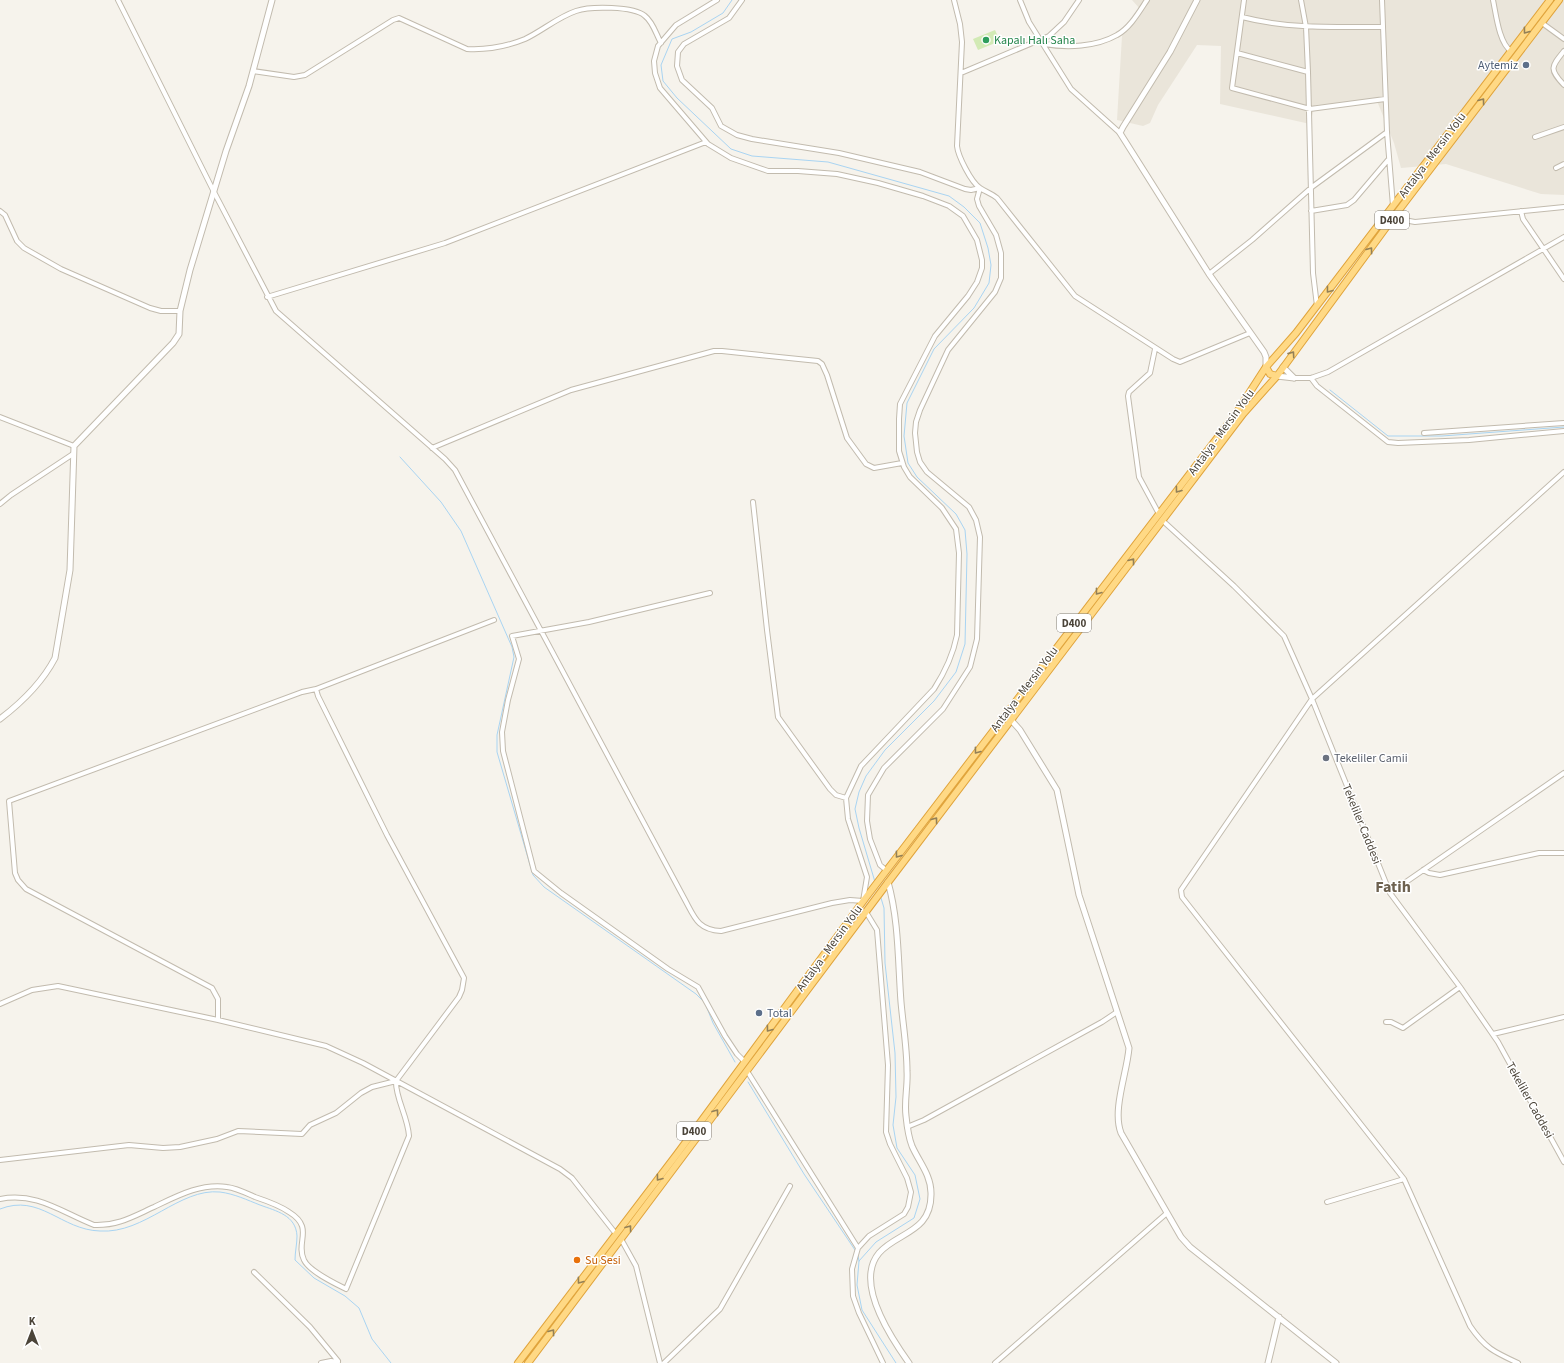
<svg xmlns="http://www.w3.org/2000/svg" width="1564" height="1363" viewBox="0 0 1564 1363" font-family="'Source Sans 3',sans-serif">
	<rect width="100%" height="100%" fill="#f6f3ec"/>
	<path fill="#eae5da" d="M1132,0H1564V195L1541,194L1446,164L1401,168L1394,143L1377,101L1315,105L1310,124L1220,104L1221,46L1197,45L1158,105L1150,123L1143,126L1117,120L1122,36L1140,9Z"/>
	<path fill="#d2eab5" d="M995,30L1000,41L978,50L973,39Z"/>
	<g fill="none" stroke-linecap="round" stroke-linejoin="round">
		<path stroke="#a9d4f2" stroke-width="1" d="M732,0L723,13L691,32L672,39L661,65L663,81L677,98L731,149L752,156L828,162L949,196L964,207L980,223L988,248L991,265L989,283L974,308L934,349L907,403L904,436L908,463L917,477L956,514L965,530L967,554L965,644L956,672L934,701L885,750L866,776L859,792L855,809L859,828L875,882
			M1330,390L1388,436H1442L1564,427
			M400,457L441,502L461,531L512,647L514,657L497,735V752L533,875L544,887L696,994L704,1002
			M881,898L884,908L885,963L895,1053L896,1097L893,1125L897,1148L915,1175L920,1199L914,1218L876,1242L859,1261L857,1285L862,1310L896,1363
			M707,1008L713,1023L735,1062
			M748,1082L804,1174L855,1250
			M0,1209C40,1193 61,1230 100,1231C145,1234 179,1188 220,1192C235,1194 247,1200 260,1205C276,1211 296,1215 297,1236C297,1244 295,1252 295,1260L314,1278L345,1296L359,1308L372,1339L391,1363
			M858,1255L859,1261"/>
		<g stroke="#c2bbae" stroke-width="6">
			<path id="minor" d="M118,0L214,192L276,311L445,459L455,470L684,898C694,916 697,930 721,931L832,903L850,900L863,901L867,877L848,819L846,798L861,766L934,689C945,672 953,655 957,635L959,553L956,529L942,508L910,477L904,467L899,451V419L900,404L935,336L968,296L977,282L982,268V260L977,240L963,216L949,206L923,196L878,183L837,174L798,171H768L731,158L708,144L660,88L655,73L654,61L658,46L676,25L717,0
				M742,0L729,18L684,44L678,52L677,66L682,80L712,108L721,126L737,135L752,139L839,153L920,172L965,189L971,190L980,188
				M954,0L960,24L962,42L957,146C958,156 971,182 980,188C986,192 991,193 997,198L1075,296L1173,359L1180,362L1250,333
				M1020,0L1029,22L1071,89L1120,133
				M1244,0L1232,88L1310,109L1385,99
				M1301,0L1306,27L1308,72L1313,273L1317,306
				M1382,0L1387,132L1393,206
				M1493,0C1496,14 1499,43 1511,51
				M1242,17C1288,29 1335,27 1383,27
				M1542,23L1564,39
				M1044,44C1067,48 1096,47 1117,35C1130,28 1139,12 1147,0
				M1564,51C1551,67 1549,69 1564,85
				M1237,53L1308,72
				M253,71L294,77L305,75L393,20L399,18L467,49C486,50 508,46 525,39C542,31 558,17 576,11C590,6 634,6 645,16C653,22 656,34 661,43
				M961,73L1049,36L1064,22L1079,0
				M1535,137L1564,127
				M1556,168L1564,164
				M0,211L5,215L17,241L24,248L61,269L150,308L161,311H180
				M1311,211L1347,205L1354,200L1388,160
				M1521,211L1523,219L1564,279
				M1393,218L1415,222L1564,207
				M1209,274L1252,240L1312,187L1387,132
				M267,297L445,243L706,142
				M1155,349L1150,373L1129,392L1128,396L1139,477L1159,514
				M1294,378H1311L1328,372L1564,237
				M1311,378L1317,386L1388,442L1398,443L1469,440L1564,431
				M0,417L74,446
				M1424,433L1564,423
				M432,448L571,390L714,351H722L818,361L822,364L827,375L847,438L866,464L874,468L902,463
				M753,502L767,630L778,717L830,789L836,795L846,798
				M0,504L11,495L73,454
				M1163,521L1234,586L1284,636L1312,699L1390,893L1460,987L1498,1042L1564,1162
				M710,593L589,622L512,636L519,659L508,700L502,732L503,751L534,871L561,893L668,969L698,987L725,1036L737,1054L745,1062
				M886,870L880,865L870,839L867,821L868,795L884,768L943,709L970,667L977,639L980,537L976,520L969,507L927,472L920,462L917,452L915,433L916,422L920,410L948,350L995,292L1001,278V253L996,235L979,206L977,199L980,188
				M1423,870L1429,873L1440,875L1539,853H1564
				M1390,893L1564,773
				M866,912L877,930L888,1065L886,1132L890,1144L907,1178L911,1192L908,1207L904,1214L869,1236L858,1248L852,1269L853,1296L859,1313L883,1363
				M0,1004L32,990L58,986L218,1020L326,1046L363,1063L560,1169L572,1178L616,1234
				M218,1020V999L212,988L26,889L18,880L15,873L9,801L302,692L316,689L494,620
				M1386,1022H1391L1403,1028L1460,987
				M1493,1034L1564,1017
				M747,1071L858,1248
				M907,1127L924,1120L1102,1022L1117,1012
				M0,1160L129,1145L163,1148L180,1147L217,1139L238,1131L302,1134L310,1125L336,1113L361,1093L372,1087L396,1081
				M0,1199C37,1192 61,1212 94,1225C118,1226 134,1216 154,1207C177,1196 201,1183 227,1187C236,1188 246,1193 255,1197C267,1201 279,1205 289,1212C315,1228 295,1242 304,1260C309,1271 334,1283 346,1289L409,1136C408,1117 395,1097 396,1081L459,997L462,990L464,978L387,835L318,696L316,689
				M1327,1202L1404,1179
				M621,1239L636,1266L660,1363
				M254,1272L310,1327L338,1361
				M321,1363L331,1361L338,1362
				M664,1363L720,1309L790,1186
				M995,1363L1167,1213
				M1518,1363C1494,1352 1485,1348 1470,1326L1404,1179L1182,897L1181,890L1312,699L1564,472"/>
		</g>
		<g stroke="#c2bbae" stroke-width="7">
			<path id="tertiary" d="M1197,0L1170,52L1123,127L1120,133L1209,274L1264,352L1266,357V367
				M1283,367L1294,378
				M1277,376L1294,378
				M0,719C21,703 43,681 55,658L70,570L74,446L173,343L179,334L180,311L190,270L226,151L249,86L272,0
				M1011,720L1020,730L1057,790L1079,895L1129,1048C1127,1073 1112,1110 1121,1133L1181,1237L1190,1247L1336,1363
				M888,882C899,921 898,962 901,1002C903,1025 907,1048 907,1071C908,1086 904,1101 906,1116C907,1126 908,1136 912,1146C919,1162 931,1175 931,1193C932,1233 897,1232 879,1253C854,1283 891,1338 909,1363
				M1268,1363L1279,1317"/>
		</g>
		<g stroke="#e0a43c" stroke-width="8">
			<path id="trunk" d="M1266,367L1270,374L1277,376
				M518,1363L677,1154L867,896L1237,412L1266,367L1296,333L1550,0
				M528,1363L886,885L1243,414L1277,376L1393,218L1559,0"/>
		</g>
		<use href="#minor" stroke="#fff" stroke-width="4"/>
		<use href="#tertiary" stroke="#fff" stroke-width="5"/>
		<use href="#trunk" stroke="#ffd985" stroke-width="6"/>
	</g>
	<defs><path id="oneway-chevron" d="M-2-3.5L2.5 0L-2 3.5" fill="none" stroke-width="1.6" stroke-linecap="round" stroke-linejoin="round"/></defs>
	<g stroke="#938057">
		<use href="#oneway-chevron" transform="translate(1526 31) rotate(127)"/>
		<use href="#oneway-chevron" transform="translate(1482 101) rotate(-53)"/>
		<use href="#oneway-chevron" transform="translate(1370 250) rotate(-53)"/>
		<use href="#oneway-chevron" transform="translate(1329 290) rotate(128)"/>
		<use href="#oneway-chevron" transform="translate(1292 354) rotate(-55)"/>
		<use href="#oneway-chevron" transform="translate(1178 490) rotate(127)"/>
		<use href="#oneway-chevron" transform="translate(1132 561) rotate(-52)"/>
		<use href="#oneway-chevron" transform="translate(1098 592) rotate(128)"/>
		<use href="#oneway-chevron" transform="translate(977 751) rotate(127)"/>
		<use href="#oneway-chevron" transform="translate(935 820) rotate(-53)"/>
		<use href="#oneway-chevron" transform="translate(898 855) rotate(127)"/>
		<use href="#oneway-chevron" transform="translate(769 1029) rotate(127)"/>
		<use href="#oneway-chevron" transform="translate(716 1112) rotate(-53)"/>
		<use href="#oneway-chevron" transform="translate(659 1178) rotate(127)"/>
		<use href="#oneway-chevron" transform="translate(629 1228) rotate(-53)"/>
		<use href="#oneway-chevron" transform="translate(580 1281) rotate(127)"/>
		<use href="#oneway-chevron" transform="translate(552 1332) rotate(-53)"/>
	</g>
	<circle fill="#2e9e5b" stroke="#fff" stroke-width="1.5" cx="986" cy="40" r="4"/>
	<g fill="#5c6f8a" stroke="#fff" stroke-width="1.5">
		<circle cx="1526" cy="65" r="4"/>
		<circle cx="759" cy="1013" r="4"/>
	</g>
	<circle fill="#6b7280" stroke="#fff" stroke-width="1.5" cx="1326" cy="758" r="4"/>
	<circle fill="#e8710a" stroke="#fff" stroke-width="1.5" cx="577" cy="1260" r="4"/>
	<g text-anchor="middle" stroke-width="3" stroke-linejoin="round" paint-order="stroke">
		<g fill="#fff" stroke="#817c74" stroke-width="1">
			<rect x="1375" y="211" width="34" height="18" rx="3"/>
			<rect x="1057" y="614" width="34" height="18" rx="3"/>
			<rect x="677" y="1122" width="34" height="18" rx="3"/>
		</g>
		<g font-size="11" font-weight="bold" fill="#4b4439">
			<text x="1392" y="224">D400</text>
			<text x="1074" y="627">D400</text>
			<text x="694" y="1135">D400</text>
		</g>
		<g font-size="12" fill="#27864d" stroke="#fff" text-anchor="start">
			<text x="994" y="44">Kapalı Halı Saha</text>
		</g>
		<g font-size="12" fill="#4e5e75" stroke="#fff" text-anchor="end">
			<text x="1518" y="69">Aytemiz</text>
			<text x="767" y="1017" text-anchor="start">Total</text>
		</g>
		<g font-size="12" fill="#4b4439" stroke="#fff">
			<text transform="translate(1432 155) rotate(-53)" y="4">Antalya - Mersin Yolu</text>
			<text transform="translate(1221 432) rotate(-54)" y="4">Antalya - Mersin Yolu</text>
			<text transform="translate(1024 689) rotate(-53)" y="4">Antalya - Mersin Yolu</text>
			<text transform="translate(1362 824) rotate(68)" y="4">Tekeliler Caddesi</text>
			<text transform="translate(829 948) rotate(-54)" y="4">Antalya - Mersin Yolu</text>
			<text transform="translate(1530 1100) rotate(61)" y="4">Tekeliler Caddesi</text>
		</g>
		<g font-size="12" fill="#5b616d" stroke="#fff" text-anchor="start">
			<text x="1334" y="762">Tekeliler Camii</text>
		</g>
		<g font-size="12" fill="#c56008" stroke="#fff" text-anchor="start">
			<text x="585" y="1264">Su Sesi</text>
		</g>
		<g font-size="16" font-weight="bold" fill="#6e6250" stroke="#fff">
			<text x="1393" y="892">Fatih</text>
		</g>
	</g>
	<g transform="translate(32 1331)" stroke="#ffffff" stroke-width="3" paint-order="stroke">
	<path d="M0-3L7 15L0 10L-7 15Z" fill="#4b4439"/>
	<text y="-6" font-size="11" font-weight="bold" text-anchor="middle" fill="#4b4439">K</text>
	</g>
</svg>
